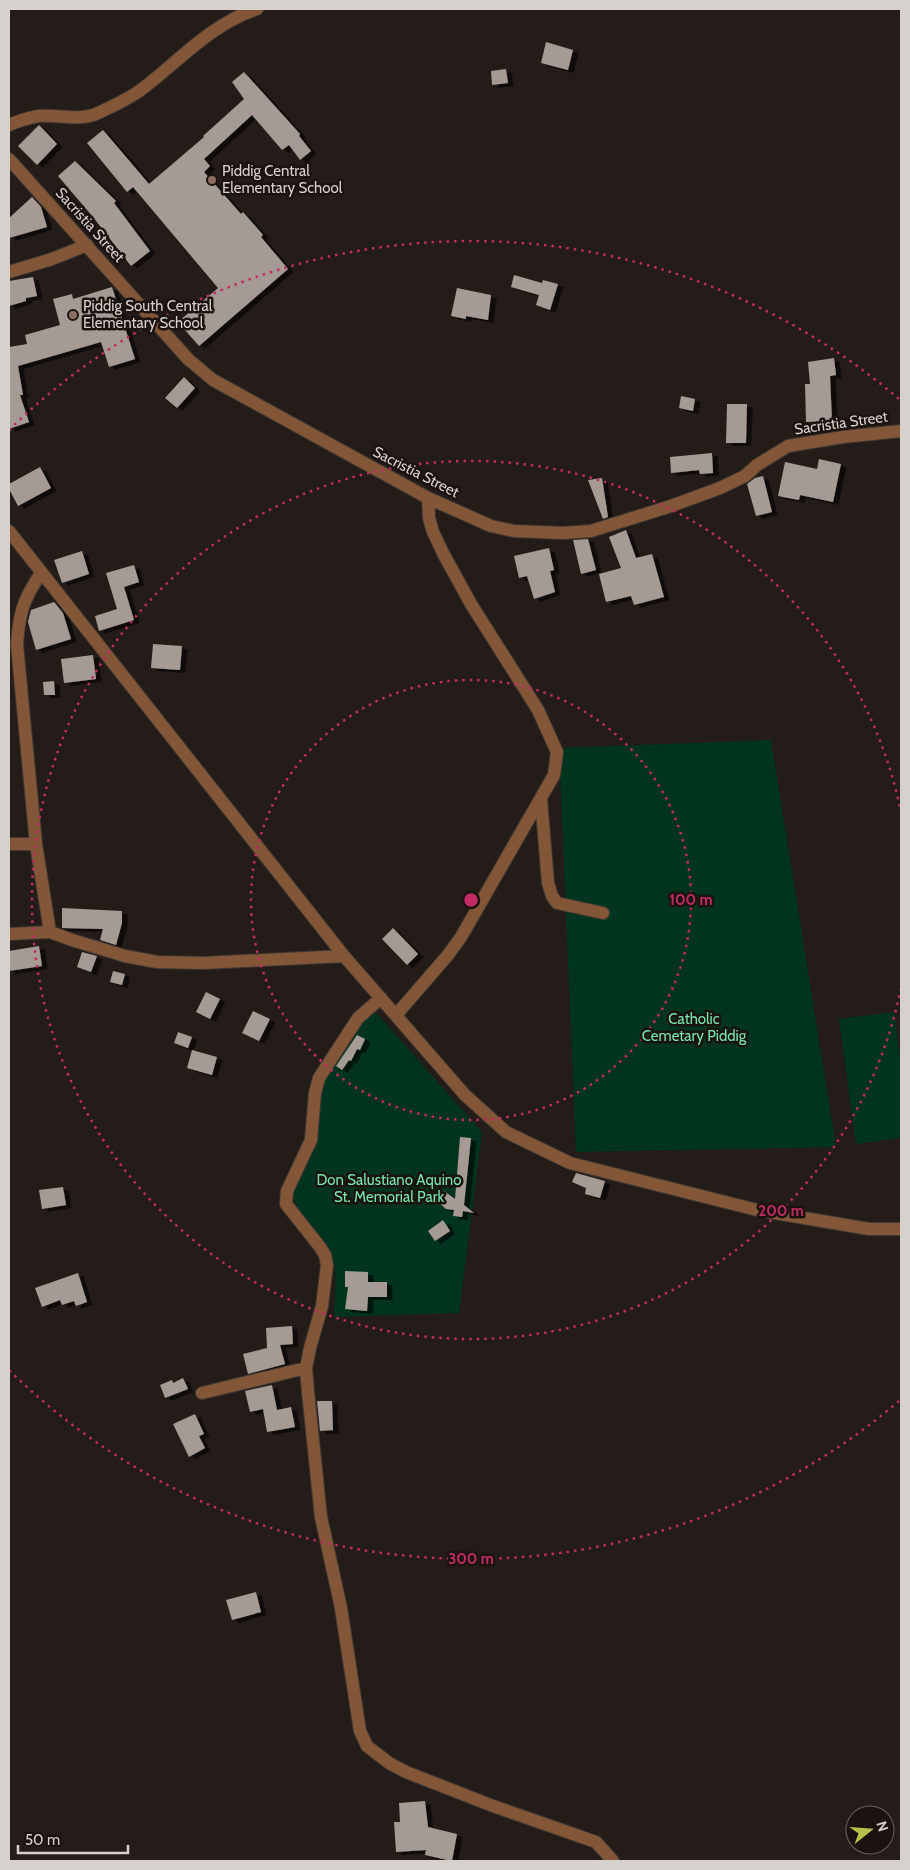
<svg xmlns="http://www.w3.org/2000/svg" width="910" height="1870" viewBox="0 0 910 1870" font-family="Cabin,sans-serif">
	<defs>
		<filter id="shadow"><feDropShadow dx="5.5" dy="3" stdDeviation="0" flood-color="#0009"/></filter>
	</defs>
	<rect width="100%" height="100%" fill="#241c18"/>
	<path fill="#00341e" d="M771,740L836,1147L576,1152L559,748Z
		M374,1010L482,1132L459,1313L334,1317C334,1298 339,1273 331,1255C320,1232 293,1215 293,1189L320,1081L349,1033Z
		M894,1012L901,1066V1138L856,1144L839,1019Z"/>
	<path fill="#a69a95" filter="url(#shadow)" d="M546,42L573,50L568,70L541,63Z
		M506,69L508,83L492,85L491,71Z
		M244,72L300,134L299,136L311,151L300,160L289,145L282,150L252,115L204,159L210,166L204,172L241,214L243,212L263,235L261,237L288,269L199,346L178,322L218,288L133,187L127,192L87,143L103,130L149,184L204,137L203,136L244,99L232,82Z
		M39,125L57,144L37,165L18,146Z
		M75,161L116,201L114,203L150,251L131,266L93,217L58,176Z
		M32,197L41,207L47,227L9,238V218Z
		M514,275L542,283L543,280L558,284L550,310L536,305L539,295L511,287Z
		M33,277L37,296L26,298V301L9,306V281Z
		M112,287L135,359L109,367L101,342L18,366L23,395H20L29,422L9,429V347L27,344L25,335L60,325L53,299L72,294L73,299Z
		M457,288L491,295L488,320L466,316V319L451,316Z
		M834,358L836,375L830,376L832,421L806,422L805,384H810L808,362Z
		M184,377L195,388L177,408L165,398Z
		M681,396L695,399L693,411L679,408Z
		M727,404H747L746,443H726Z
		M712,453L713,473L700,474L699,470L671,473L670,457Z
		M819,459L841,464L833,502L800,495L799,500L778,496L785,462L817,469Z
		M40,467L51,488L18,506L9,489V484Z
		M763,476L772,512L756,516L747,484L755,478Z
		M602,478L608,517L603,519L588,480Z
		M626,530L636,558L652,554L664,597L634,605L631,596L606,602L599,574L621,568L609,537Z
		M588,539L596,570L581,574L573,540Z
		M549,548L554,570L550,571L555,592L534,599L527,576L519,578L514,556Z
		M82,551L89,574L62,583L54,560Z
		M134,565L139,582L124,587L134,620L99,631L95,616L117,609L106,573Z
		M54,602L63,613L71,639L36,650L28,622L31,610Z
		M153,644L182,646L180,670L151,668Z
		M93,655L96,679L64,683L61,659Z
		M54,681L55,695H44L43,682Z
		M62,908L122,911V923L116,945L100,940L103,929L62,928Z
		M393,928L418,954L407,965L382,939Z
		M39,946L42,966L9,971V951Z
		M82,952L97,956L91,972L77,967Z
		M113,971L125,974L122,985L110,982Z
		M206,992L220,999L210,1019L196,1012Z
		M253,1011L270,1019L259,1041L242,1033Z
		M178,1032L192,1037L188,1048L174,1043Z
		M357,1035L365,1039L360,1050L357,1049L351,1061L349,1060L342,1070L336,1066Z
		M192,1050L217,1057L212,1075L187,1068Z
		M460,1137L471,1138L464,1205L474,1213L463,1211L462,1217L453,1216L454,1210L446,1209L437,1201L444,1191L455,1199Z
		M576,1173L605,1181L600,1198L585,1194L586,1188L572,1182Z
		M63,1187L66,1205L42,1209L39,1190Z
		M443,1220L450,1231L435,1241L428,1231Z
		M345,1271L368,1272V1282H387V1297H368L367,1311L345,1309L348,1287H345Z
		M78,1273L87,1302L76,1306L74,1301L62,1305L60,1300L42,1307L35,1288Z
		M292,1326L293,1344L280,1345L285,1364L248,1374L243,1354L267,1348L266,1328Z
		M183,1378L188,1389L165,1398L160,1385L172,1380L173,1383Z
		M272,1385L277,1410L291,1407L295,1427L267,1432L263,1409L250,1412L245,1391Z
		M317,1401H332L333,1430L320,1431Z
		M195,1414L204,1434L199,1436L205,1448L189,1457L173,1424Z
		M256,1592L261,1612L232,1620L226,1600Z
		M425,1801L428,1827L457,1834L452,1861L425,1855L426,1850L396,1852L394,1822H400L399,1803Z"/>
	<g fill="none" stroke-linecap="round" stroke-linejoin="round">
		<g stroke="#413935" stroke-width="14">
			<path id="minor" d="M9,125C18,121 28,118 38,116C58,114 79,122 98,113C113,106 129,99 142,89C179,61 211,24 257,9
				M9,159L188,359L213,380L428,498L491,526L514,531L563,533L591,531L671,506L720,488L745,476L757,465L788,446L843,437L901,431
				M9,272L52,259L87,245
				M9,531L344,956L465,1095L506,1132L570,1163L757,1210L869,1229H901
				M41,573C23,600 19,613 17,645L36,844L50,932
				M541,799L548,883L552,896L557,903L603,913
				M9,844H36
				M9,934L50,932L72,940L125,956L157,962L203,963L344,956
				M381,998L358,1018L319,1078L315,1093L311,1140L287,1191L286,1204L320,1247L325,1255L327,1265L322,1306L310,1348L306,1368L308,1392L321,1517L341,1608L360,1731L367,1746L389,1763L406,1772L493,1806L596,1842L613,1861
				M396,1015L448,955L461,937L554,775L557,752L538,710L471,604L444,555L433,532L429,518L428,498
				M202,1393L306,1368"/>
		</g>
		<use href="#minor" stroke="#825636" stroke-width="12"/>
	</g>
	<g fill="none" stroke="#c42a66" stroke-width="2.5" stroke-dasharray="2.5 5">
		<circle cx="471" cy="900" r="220"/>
		<path d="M901 988A439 439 0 1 1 901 812"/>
		<path d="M899 1401A659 659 0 0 1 9 1370M9 430A659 659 0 0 1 899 399"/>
	</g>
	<g fill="#8d6e63" stroke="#1b130f" stroke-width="2">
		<circle cx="212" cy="180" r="5"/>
		<circle cx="73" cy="315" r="5"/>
	</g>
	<g text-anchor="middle" stroke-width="5" stroke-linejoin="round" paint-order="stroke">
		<g font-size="15" fill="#d7d1ce" stroke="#1b130f" text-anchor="start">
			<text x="222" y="176">Piddig Central<tspan x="222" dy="17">Elementary School</tspan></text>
			<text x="83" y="311">Piddig South Central<tspan x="83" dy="17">Elementary School</tspan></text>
		</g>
		<g font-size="15" fill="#d7d1ce" stroke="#1b130f">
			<text transform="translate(90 225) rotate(48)" y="5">Sacristia Street</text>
			<text transform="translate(841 423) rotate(-8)" y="5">Sacristia Street</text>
			<text transform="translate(416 472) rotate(27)" y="5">Sacristia Street</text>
		</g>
		<g font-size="15" fill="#74e7ac" stroke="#1b130f">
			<text x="694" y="1024">Catholic<tspan x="694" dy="17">Cemetary Piddig</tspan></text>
			<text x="389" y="1185">Don Salustiano Aquino<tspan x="389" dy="17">St. Memorial Park</tspan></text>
		</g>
	</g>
	<circle cx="471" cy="900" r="8" fill="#c42a66" stroke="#1b130f" stroke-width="2.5"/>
	<g font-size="15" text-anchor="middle" font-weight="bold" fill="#c42a66" stroke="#1b130f" stroke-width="5" stroke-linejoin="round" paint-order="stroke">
		<text x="691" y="905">100 m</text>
		<text x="781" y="1216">200 m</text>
		<text x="471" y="1564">300 m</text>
	</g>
	<rect width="910" height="1870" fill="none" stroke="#d7d1ce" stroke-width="20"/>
	<g transform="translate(870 1830) rotate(73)"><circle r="24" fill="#1b130f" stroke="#665f5b"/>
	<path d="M0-4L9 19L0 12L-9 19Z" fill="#b5c249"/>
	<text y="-8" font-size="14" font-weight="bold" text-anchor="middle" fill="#d7d1ce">N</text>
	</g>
	<path d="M18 1845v8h110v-8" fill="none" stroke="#d7d1ce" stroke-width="2.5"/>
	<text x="25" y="1845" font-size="15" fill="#d7d1ce" stroke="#1b130f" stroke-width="4" paint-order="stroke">50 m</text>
</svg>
